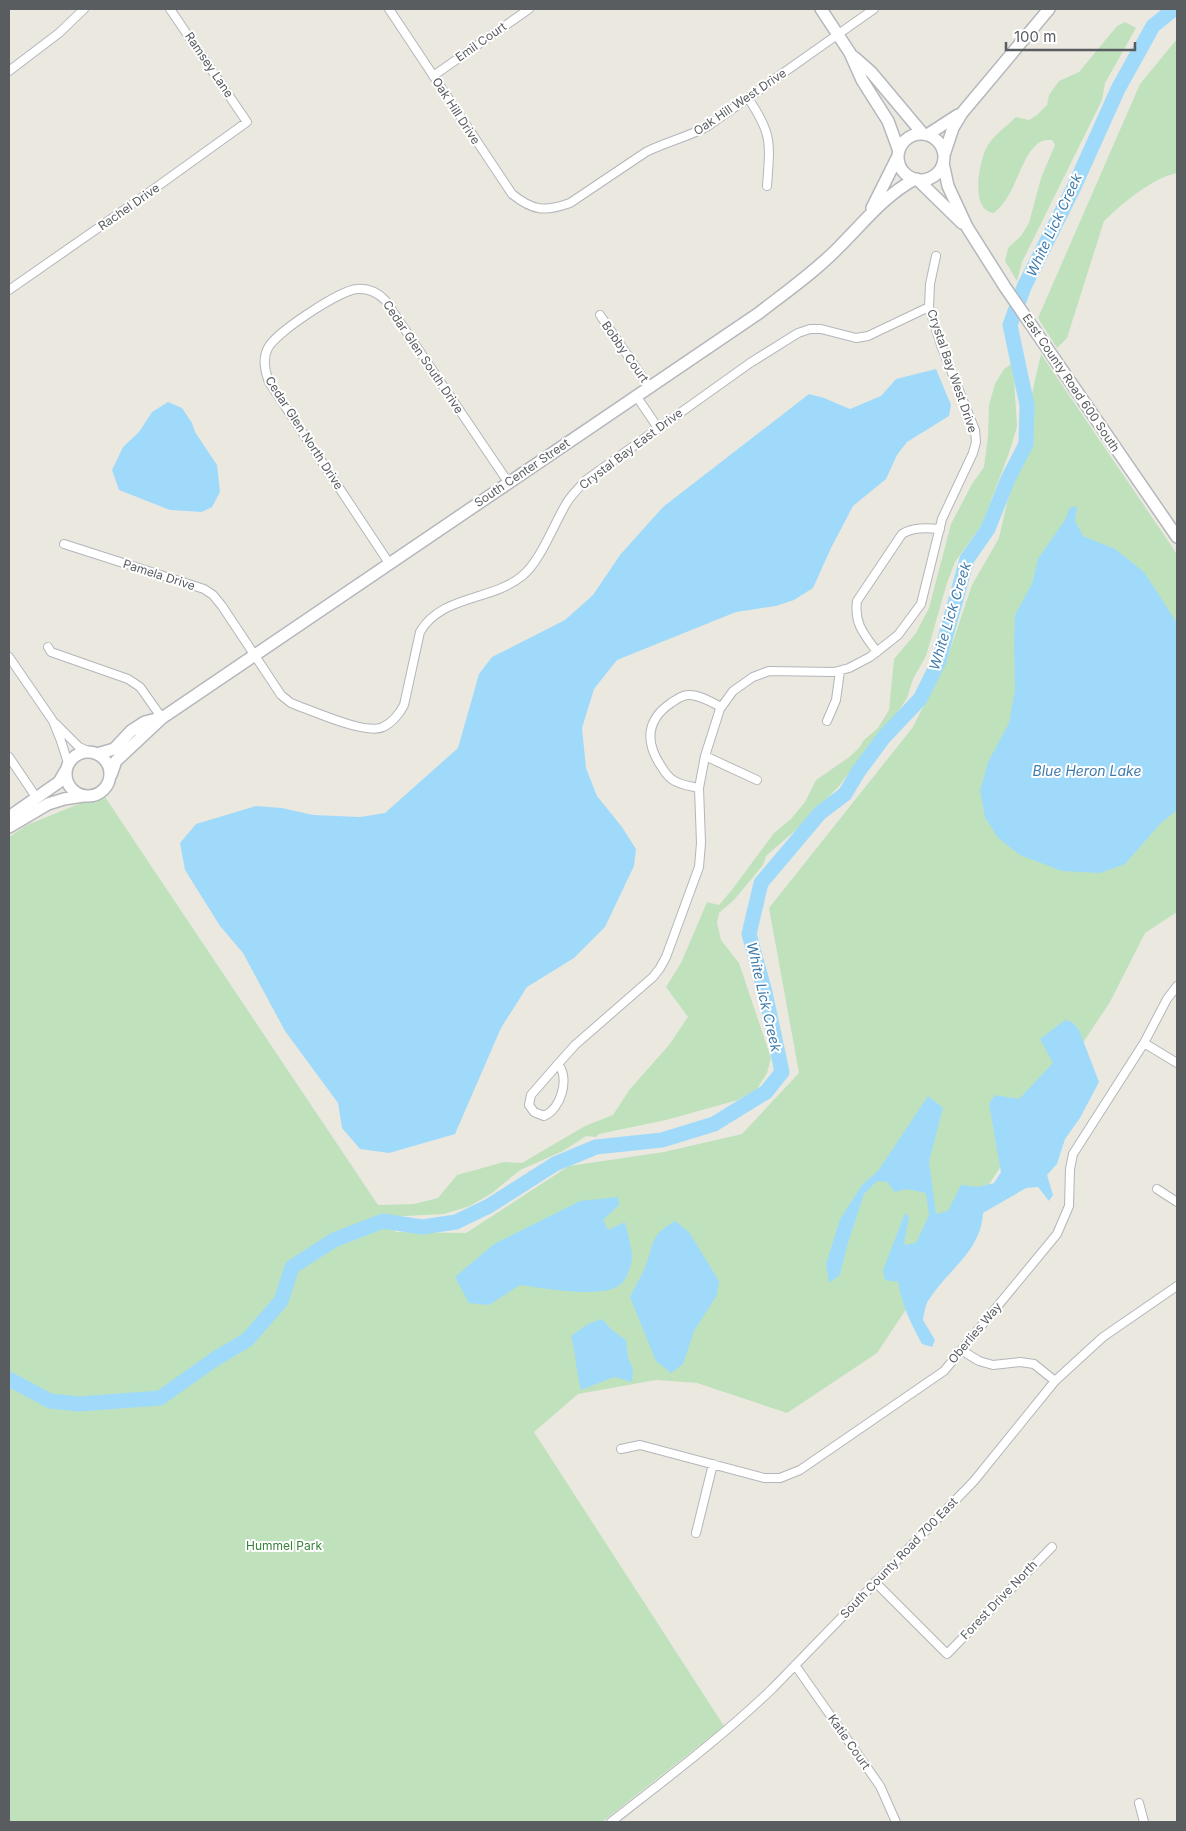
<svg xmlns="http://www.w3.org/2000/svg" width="1186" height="1831" viewBox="0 0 1186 1831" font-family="Inter,sans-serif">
	<rect width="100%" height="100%" fill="#ebe8e0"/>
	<path fill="#bfe2bd" d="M1125,22L1136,28L1105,83L1102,100L1022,262L1017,281L1005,261L1008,248L1021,236L1029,223L1041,178L1055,145L1052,140C1046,140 1042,140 1037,144C1019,160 1016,196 994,213C969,211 979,159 988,145C995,134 1007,126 1016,117L1029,120L1037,115L1047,105L1049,95L1059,81L1079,72L1117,26Z
		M1177,39V173C1152,178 1123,203 1104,221L1067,338L1057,348L1038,318L1140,84Z
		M1041,354L1177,554V912L1145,933L1110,1002L877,1353L787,1413L697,1383L656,1380L578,1394L534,1432L724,1726L602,1822H9V837L27,825L103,794L378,1205L414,1204L438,1198L457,1175L504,1162L522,1163L585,1126L613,1115L630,1089L669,1045L688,1017L666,987L681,963L707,902L719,905L731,891L774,833L791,819L805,802L816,780L848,758L859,748L864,740L878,728L889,710L894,659L916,633L929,608L951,524L972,484L984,467L988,436L989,405L995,384L1004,369L1013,363L1017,427L1009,453L982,525L955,562L947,583L926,656L913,679L907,698L889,725L860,758L839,786L798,828L766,856L763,865L734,900L719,913L717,923L721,940L739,963L771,1058L767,1073L757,1089L738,1100L666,1120L599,1134L596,1137L586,1136L563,1151L520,1170L492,1193L470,1206L444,1214L386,1217L396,1232L466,1233L569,1166L664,1152L742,1134L799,1073L769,908L913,727L948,656L972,585L999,538Z"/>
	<path fill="#a0dafb" d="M936,369L951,405L949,416L907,442L897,455L886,479L853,506L831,548L813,588L794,600L776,606L736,612L617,660L594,689L582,728L586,768L597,796L622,827L636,849L634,866L605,927L574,958L527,987L501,1028L455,1134L389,1153L360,1149L342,1128L338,1103L285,1031L243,953L220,926L185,870L180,843L196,824L256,806L282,808L313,815L360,817L385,813L458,748L479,674L492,657L565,620L593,595L620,555L663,507L809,394L824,398L850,409L881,396L896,379Z
		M168,402L182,408L192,423L195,432L217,465L220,492L212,507L202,512L170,510L119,490L112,470L123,447L139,432L152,412Z
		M1070,507H1077L1075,521L1083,536L1115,549L1144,572L1177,623V810L1160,824L1125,864L1100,873L1062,871L1020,855L998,838L985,817L980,791L988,762L1009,723L1015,689L1014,644L1015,615L1032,584L1038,559L1065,520Z
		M1065,1020L1072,1022L1079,1030L1099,1082L1080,1118L1065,1139L1057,1164L1047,1175L1053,1195L1049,1201L1038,1187L1026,1188L983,1213C981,1252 947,1270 928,1301C925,1306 924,1314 923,1320L935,1340L932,1347L922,1344C911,1324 902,1305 898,1282L885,1280L883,1270L905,1213L909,1217L904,1245L916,1243L929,1215L926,1193L906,1189L895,1192L887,1182L877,1181L864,1194L847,1246L840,1275L829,1283L826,1264L840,1219L862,1185L878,1171L928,1096L943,1108L929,1162L936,1214L948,1211L961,1185L978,1187L994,1183L1001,1172L989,1104L995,1095L1019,1099L1053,1063L1040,1039Z
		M618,1197L619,1205L603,1220L608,1230L625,1222C627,1233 632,1246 632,1257C632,1265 627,1279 620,1285C602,1299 542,1288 520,1285L489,1305L469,1303L455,1277L494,1244L580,1201Z
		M675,1221L689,1232L719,1281L717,1295L694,1331L683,1364L671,1373L656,1361L630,1297C635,1286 642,1276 646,1265C655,1240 650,1236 675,1221Z
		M602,1319L612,1330L626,1340L628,1358L633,1369L632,1382L614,1377L581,1390C576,1372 576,1354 571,1336L588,1324Z"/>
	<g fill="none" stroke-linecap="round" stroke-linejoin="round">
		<path stroke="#a0dafb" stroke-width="15" d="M9,1379L50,1401L79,1404L160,1398L215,1359L247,1340L281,1301L292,1267L334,1240L383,1221L422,1227L456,1222L489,1206L555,1164L596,1147L662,1140L714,1124L766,1092L782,1072L765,992L749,934L761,883L820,813L845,794L858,772L884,737L920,699L939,661L967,559L988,529L1008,479L1026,444L1027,405L1010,325L1024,287L1074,187L1118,89L1153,26L1174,9"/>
		<g stroke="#b3b6ba" stroke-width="10">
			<path id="street" d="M389,9L512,194C533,211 545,212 570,203L646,152C666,142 688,137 708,126L874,9
				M9,71L59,33L84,9
				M433,76L529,9
				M748,98C773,135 770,143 767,186
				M9,290L144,196L247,122L170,9
				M600,315L650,388
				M637,397L658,428
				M64,544L204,589L213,595L222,606L281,695L291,703L301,707C318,713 367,735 383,727C392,723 400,713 404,705L420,632C441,595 492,601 522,576C540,562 554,524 566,504C571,495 579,488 586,480L750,363L798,333L810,329H821L856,338L868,336L929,307
				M389,563L269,382C265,371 262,359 268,348C275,333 340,290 357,289C369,288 377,292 385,300L508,482
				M48,647L51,652L128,679L140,687L162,718
				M877,652C864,634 854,624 857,601L902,534C913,527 927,528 940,529
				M9,657L53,721L61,741L68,763
				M827,721L836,700L840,671
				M56,724L79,747L90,752
				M705,756L757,780
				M9,757L36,797
				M699,788C690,786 680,785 673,780C668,777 664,771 661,766C645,742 646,720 671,703C677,699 682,695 689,695C700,695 711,702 721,707
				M1144,1043L1177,1063
				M558,1064L575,1045L653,977L660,968L666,957L699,867L701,843L699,788L705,756L720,709L733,691L753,677L769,671L834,672L849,668L870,657L898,635L921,604L942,519L973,453L976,442L975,430L942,348L929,307L930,284L936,256
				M558,1064C570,1078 561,1109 544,1116L534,1112L529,1105L531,1095Z
				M1157,1189L1177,1202
				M961,1350L979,1361L993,1365L1020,1362L1034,1364L1055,1381
				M621,1449L640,1445L764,1478H780L800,1470L944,1371L1057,1234L1069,1206L1070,1169L1073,1154L1144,1043L1167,999L1177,986
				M696,1533L713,1464
				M875,1582L947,1654L1052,1547
				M795,1665L880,1786L896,1822
				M1139,1803L1144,1822
				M611,1822C666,1779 722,1737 773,1688L974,1481L1055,1381L1103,1337L1177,1286"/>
		</g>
		<g stroke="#b4b7bc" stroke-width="14">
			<path id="secondary" d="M821,9L850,53L862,80L888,121L899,151
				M854,57L871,72L923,134
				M898 157a23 23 0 1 1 46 0a23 23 0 1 1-46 0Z
				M927,135L958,115
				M944,155L953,128L962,113L1049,9
				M943,163L948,186L967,227L1005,287L1177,537
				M917,179L962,223
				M872,208L898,156
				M66 774a22 22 0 1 1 44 0a22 22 0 1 1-44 0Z
				M97,754L114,749L131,731L145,722L160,718
				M111,775L116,761L162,718L759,313C786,292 816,271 840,246C864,222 884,196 915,179
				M9,817L59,782L66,770
				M9,827L48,804L64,799L83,796"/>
		</g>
		<use href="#street" stroke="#fff" stroke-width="8"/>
		<use href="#secondary" stroke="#fff" stroke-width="11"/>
	</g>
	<g text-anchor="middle" stroke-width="4" stroke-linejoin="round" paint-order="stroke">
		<g font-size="12" fill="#595d60" stroke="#fff">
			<text transform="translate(481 42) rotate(-35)" y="4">Emil Court</text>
			<text transform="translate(209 65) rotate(56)" y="4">Ramsey Lane</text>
			<text transform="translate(740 102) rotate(-34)" y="4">Oak Hill West Drive</text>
			<text transform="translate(456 111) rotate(57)" y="4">Oak Hill Drive</text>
			<text transform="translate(129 207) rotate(-35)" y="4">Rachel Drive</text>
			<text transform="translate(625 352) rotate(55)" y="4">Bobby Court</text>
			<text transform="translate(423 357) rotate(56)" y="4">Cedar Glen South Drive</text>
			<text transform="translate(952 371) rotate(71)" y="4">Crystal Bay West Drive</text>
			<text transform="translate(1071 383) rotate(56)" y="4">East County Road 600 South</text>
			<text transform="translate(304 433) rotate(57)" y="4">Cedar Glen North Drive</text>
			<text transform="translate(631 449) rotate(-37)" y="4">Crystal Bay East Drive</text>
			<text transform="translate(522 473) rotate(-34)" y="4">South Center Street</text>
			<text transform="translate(159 575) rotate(18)" y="4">Pamela Drive</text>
			<text transform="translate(975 1333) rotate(-50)" y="4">Oberlies Way</text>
			<text transform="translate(899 1558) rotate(-46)" y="4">South County Road 700 East</text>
			<text transform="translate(999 1600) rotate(-46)" y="4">Forest Drive North</text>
			<text transform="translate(849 1742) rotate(55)" y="4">Katie Court</text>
		</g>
		<g font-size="12" fill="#398038" stroke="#fff">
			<text x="284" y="1550">Hummel Park</text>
		</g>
		<g font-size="14" font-style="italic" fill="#407bab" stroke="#fff">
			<text transform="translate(1054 225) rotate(-65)" y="5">White Lick Creek</text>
			<text transform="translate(950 616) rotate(-73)" y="5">White Lick Creek</text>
			<text x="1087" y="776">Blue Heron Lake</text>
			<text transform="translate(764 997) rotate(77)" y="5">White Lick Creek</text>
		</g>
	</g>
	<rect width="1186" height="1831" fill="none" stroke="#595d60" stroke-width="20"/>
	<path d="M1006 42v8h129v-8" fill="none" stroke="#595d60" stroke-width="2.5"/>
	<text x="1014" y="42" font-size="15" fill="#595d60" stroke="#ffffff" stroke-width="4" paint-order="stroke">100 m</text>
</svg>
